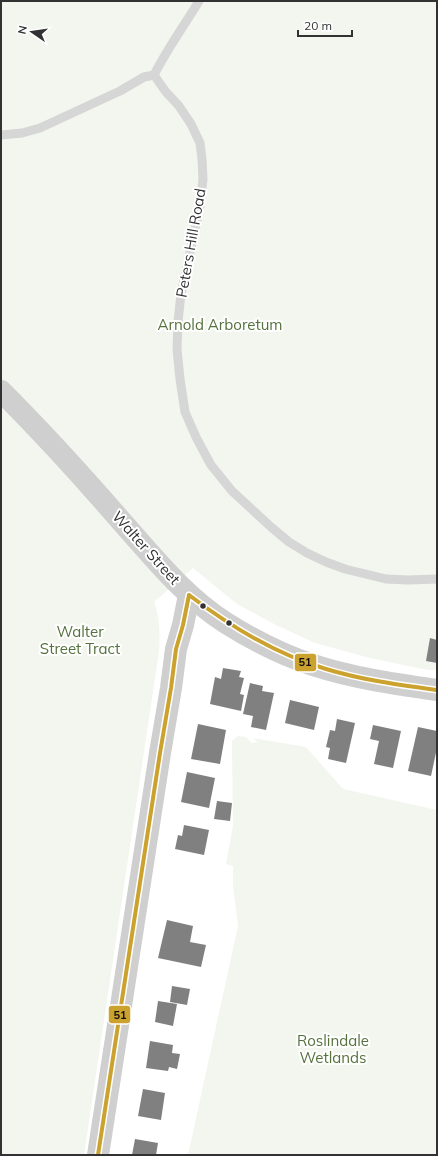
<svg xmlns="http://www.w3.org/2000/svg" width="438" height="1156" viewBox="0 0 438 1156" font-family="Mulish,sans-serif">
	<rect width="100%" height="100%" fill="#fff"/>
	<path fill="#f2f6ee" d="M1,1H437V670H428L370,658L315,643L276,625L237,604L193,568L154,602C160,618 160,634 159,651L84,1155H1Z
		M238,736L246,737L252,743L258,742L252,738L306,747L343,789L437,810V1155H188L238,926L233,886V866L226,864L233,826L232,741Z"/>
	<path fill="#808080" d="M430,638L437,640V663L426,661Z
		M223,668L241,671L239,677L244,678L240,694L244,695L241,711L210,704L215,677L221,679Z
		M250,683L263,686L262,691L274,693L266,730L251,727L253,716L243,714Z
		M290,700L319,707L314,730L285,723Z
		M337,719L355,723L346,763L328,759L330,748L326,747L330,730L335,731Z
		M198,724L226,730L220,764L191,759Z
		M373,725L401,731L393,768L374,764L379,741L370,739Z
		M418,727L437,731V748L431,776L408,771Z
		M187,772L215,778L209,808L181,802Z
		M217,801L232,803L230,821L214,819Z
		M184,825L209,830L204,855L175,849L178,835L182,836Z
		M167,920L193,926L190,942L206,945L201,967L158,958Z
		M172,986L190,989L187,1005L170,1002Z
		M158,1001L177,1004L173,1026L155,1022Z
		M150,1041L173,1045L172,1053L180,1054L177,1069L169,1067L168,1071L146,1068Z
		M143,1089L165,1093L161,1120L138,1116Z
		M135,1139L158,1143L156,1155H132Z"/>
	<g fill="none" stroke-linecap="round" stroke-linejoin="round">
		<path stroke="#d6d6d6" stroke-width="9" d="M154,75L166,92L179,106L191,124L200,143L202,159L203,179L200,206L181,294L178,322L177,349L180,379L185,412L196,437L211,465L232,491L271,527L289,542L307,553L326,562L345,569L386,579L408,580L437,579
			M1,135L22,133L40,128L120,91L144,77L154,75C167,49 184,26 199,1"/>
		<path stroke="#cfcfcf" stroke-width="22" d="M1,391C43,433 83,477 122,522C154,558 185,597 226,623C253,640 282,655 313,665C353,678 395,684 437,690
			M98,1155L160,753L171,688L176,649L183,625L189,595"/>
		<g stroke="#fff" stroke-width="7">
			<path id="bus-1" d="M189,595C231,627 275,654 326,669C362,680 400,685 437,690
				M98,1155L160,753L171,688L176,649L183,625L189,595"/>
		</g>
		<use href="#bus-1" stroke="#cca22e" stroke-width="4"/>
	</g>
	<g fill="#323232" stroke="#fff" stroke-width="1.5">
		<circle cx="203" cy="606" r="3.5"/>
		<circle cx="229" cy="623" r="3.5"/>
	</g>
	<g text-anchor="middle" stroke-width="4" stroke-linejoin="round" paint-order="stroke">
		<g font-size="15" fill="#323232" stroke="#fff">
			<text transform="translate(191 243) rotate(-80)" y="5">Peters Hill Road</text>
			<text transform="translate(146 548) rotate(48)" y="5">Walter Street</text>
		</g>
		<g font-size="15" fill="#55713c" stroke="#fff">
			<text x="220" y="330">Arnold Arboretum</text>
			<text x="80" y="637">Walter<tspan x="80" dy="17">Street Tract</tspan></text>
			<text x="333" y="1046">Roslindale<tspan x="333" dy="17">Wetlands</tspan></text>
		</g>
	</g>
	<g stroke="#fff" stroke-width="1.5">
		<rect x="294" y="653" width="23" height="19" rx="4" fill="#cca22e"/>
		<rect x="108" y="1005" width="23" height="19" rx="4" fill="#cca22e"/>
	</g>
	<g font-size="11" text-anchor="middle" font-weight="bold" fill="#111">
		<text x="305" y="666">51</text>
		<text x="120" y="1019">51</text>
	</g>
	<rect width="438" height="1156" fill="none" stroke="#323232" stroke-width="4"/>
	<g transform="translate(32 32) rotate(283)" stroke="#ffffff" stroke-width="3" paint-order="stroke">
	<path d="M0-3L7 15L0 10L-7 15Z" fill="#323232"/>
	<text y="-6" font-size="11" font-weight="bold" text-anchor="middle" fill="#323232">N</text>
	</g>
	<path d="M298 30v6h54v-6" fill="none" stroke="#323232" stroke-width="2"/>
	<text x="304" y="30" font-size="12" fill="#323232" stroke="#ffffff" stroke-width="3" paint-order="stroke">20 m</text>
</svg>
